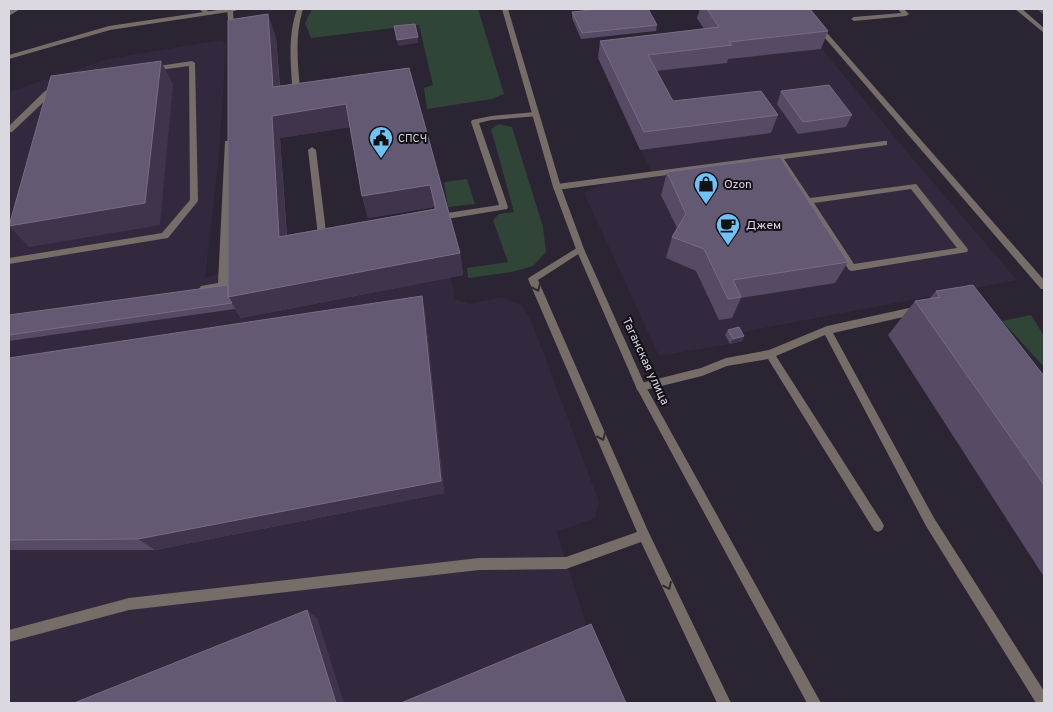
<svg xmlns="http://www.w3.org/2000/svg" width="1053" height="712" viewBox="0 0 1053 712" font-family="Overpass,sans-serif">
	<rect width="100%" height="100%" fill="#2b2433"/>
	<path fill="#33293e" d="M789,9L912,158L1017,280L737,333L725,335L730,344L659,356L584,193L612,180L652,173L598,58L714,45Z
		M222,40L226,44L219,154L205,278L238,267L241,318L451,277L455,299L469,304L502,297L522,305L533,325L599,502L595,518L557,532L588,631L619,703H9V92L108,59Z"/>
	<path fill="#304537" d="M312,9H478L504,94L492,99L427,109L424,88L433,85L419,25L311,38L305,23Z
		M499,124L512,127L543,227L546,252L533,266L512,272L468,278L467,268L508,262L493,220L499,214L514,212L491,129Z
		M467,179L475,204L448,207L444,182Z
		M1031,315L1044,336V367L1002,321Z"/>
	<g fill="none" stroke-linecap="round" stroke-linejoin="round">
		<path fill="#766d69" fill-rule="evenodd" d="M13,9H20L9,16V11Z
			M199,9H206L209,12L204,13Z
			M227,9H233L234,32L229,31Z
			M297,9H303C294,38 298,67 301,97L297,99L293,97C291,67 287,38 297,9Z
			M800,9H806L1044,280V289H1041Z
			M898,9H904L909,14L906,16L854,21L851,19L854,17L901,13Z
			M1015,9H1022L1044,28V33Z
			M192,61L195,63L198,201L168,238L9,264V258L162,233L190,200L189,66L152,71L149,69L152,67Z
			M56,88L60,90L51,95L12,132H9V126L45,91Z
			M535,112L539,114L538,116L491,120L479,123L508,207L507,209L447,219L444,218V214L447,213L499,205L471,122L472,120L491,116Z
			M225,141H228L232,143L228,286C223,292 208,293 201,292L199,289L201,286L218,283Z
			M884,141H887V145L784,159L810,198L916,184L967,248L968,250L967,252L852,271L849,270L777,160L557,190L553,187L557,184ZM911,189L957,248L854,264L814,203Z
			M312,147L316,150L326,232L332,233L333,235L332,237L322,239L318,236L308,150Z
			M580,246L584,249L583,251L538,280L648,531L731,703H717L641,542L566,569L479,570L129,610L9,642V630L129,598L479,558L566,557L637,532L528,279L530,277Z
			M918,306L923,310L921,313L833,333L934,518L1044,691V703H1036L926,526L825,335L776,356L882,522L884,526L882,530L878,532L874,530L768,359L727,366L702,376L641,391L637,390L636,387L637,384L701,368L726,358L769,350L827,326Z"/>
		<path fill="#766d69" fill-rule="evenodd" d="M224,9H238L235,11L110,30L9,59V55L109,26Z
			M502,9H508L561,187L584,249L645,385L821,703H807L636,387L576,249L553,187Z"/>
	</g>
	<path fill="#564a64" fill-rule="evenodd" d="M700,9H707L828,31L821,49L728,59L727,63L656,71L673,101L778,115L771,133L640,150L598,58L600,41L704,29L697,18Z
		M1037,9H1044V15Z
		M572,12L657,25L656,31L581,39L572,18Z
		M276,37L280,86L409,68L460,253L463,275L241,318L235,309L9,341V315L228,285ZM350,127L362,196L368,218L434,207V209L287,235L280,138Z
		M781,91L852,115L846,127L798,134L777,104Z
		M667,172L848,262L835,283L741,298L732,318L719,320L696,271L666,258L672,237L677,228L661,195Z
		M936,291L1044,376V577L888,335L915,301L929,299Z
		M425,312L444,493L155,550H9V358Z
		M728,330L744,336L742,341L730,344L725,335Z"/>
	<path fill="#3f344b" d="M268,14L276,37L281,110L273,87Z
		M418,37V43L398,46L397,40Z
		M161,61L173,84L160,225L29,247L9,226Z
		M346,104L352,127L280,138L288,258L279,237L272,116Z
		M430,185L434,207L368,218L362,196Z
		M460,253L463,275L241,318L228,297Z
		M422,296L425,312L444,493L155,550L138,539Z
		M744,336L742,341L730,344L733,339Z
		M307,610L317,618L344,703H336Z"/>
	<path fill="#645972" stroke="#776d83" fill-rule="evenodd" d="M600,9H648L657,25L582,33L572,12Z
		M707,9H810L828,31L729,42L732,45L648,55L673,101L761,91L778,115L644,132L600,41L719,27Z
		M268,14L273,87L409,68L460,253L228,297V20ZM346,104L362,196L430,185L436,209L279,237L272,116Z
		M415,24L418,37L397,40L394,26Z
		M161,61L145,203L9,226L51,76Z
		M829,85L852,115L803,122L781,91Z
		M780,157L848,262L733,280L741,297L728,299L704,249L672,237L686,214L667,172Z
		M228,285V297L232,303L9,335V315Z
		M973,285L1044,376V485L915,301L940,297L936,291Z
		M422,296L441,481L138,539L9,540V358Z
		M739,327L744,336L733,339L728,330Z
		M307,610L336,703H74Z
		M591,624L626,703H401Z"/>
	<defs><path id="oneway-chevron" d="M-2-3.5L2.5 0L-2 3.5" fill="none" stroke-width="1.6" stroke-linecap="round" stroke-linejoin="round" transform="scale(1.25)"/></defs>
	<g stroke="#302b2f">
		<use href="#oneway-chevron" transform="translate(537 288) rotate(66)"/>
		<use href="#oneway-chevron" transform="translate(602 437) rotate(66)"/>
		<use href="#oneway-chevron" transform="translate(668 586) rotate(65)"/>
	</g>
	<defs>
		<g id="civic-pin" transform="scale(1.25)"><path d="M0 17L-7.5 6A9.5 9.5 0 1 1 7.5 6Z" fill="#70c1f4" stroke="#120f16"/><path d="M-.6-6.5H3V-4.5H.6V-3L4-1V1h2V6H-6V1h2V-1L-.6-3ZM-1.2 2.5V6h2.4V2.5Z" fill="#111"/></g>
		<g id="shop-pin" transform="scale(1.25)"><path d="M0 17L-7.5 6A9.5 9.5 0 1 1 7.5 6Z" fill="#70c1f4" stroke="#120f16"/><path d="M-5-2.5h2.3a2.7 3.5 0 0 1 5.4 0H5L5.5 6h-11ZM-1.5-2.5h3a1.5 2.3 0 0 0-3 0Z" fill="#111"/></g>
		<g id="cafe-pin" transform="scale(1.25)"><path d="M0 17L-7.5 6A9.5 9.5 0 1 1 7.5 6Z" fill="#70c1f4" stroke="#120f16"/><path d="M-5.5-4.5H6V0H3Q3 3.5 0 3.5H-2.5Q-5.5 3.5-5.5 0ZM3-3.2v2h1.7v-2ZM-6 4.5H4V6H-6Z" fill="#111"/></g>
	</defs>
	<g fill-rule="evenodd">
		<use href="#civic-pin" x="381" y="138"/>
		<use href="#shop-pin" x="706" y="184"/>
		<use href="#cafe-pin" x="728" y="225"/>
	</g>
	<g text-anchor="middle" stroke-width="4" stroke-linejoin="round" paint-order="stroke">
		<g font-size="11" fill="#dcd8e1" stroke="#120f16" text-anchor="start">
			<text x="398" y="142">СПСЧ</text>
		</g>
		<g font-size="12" fill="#dcd8e1" stroke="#120f16" text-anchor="start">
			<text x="724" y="188">Ozon</text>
			<text x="746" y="229">Джем</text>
		</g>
		<g font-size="12" fill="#dcd8e1" stroke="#120f16">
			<text transform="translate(646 361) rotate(65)" y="4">Таганская улица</text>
		</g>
	</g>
	<rect width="1053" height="712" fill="none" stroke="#dcd8e1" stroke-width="20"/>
</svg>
